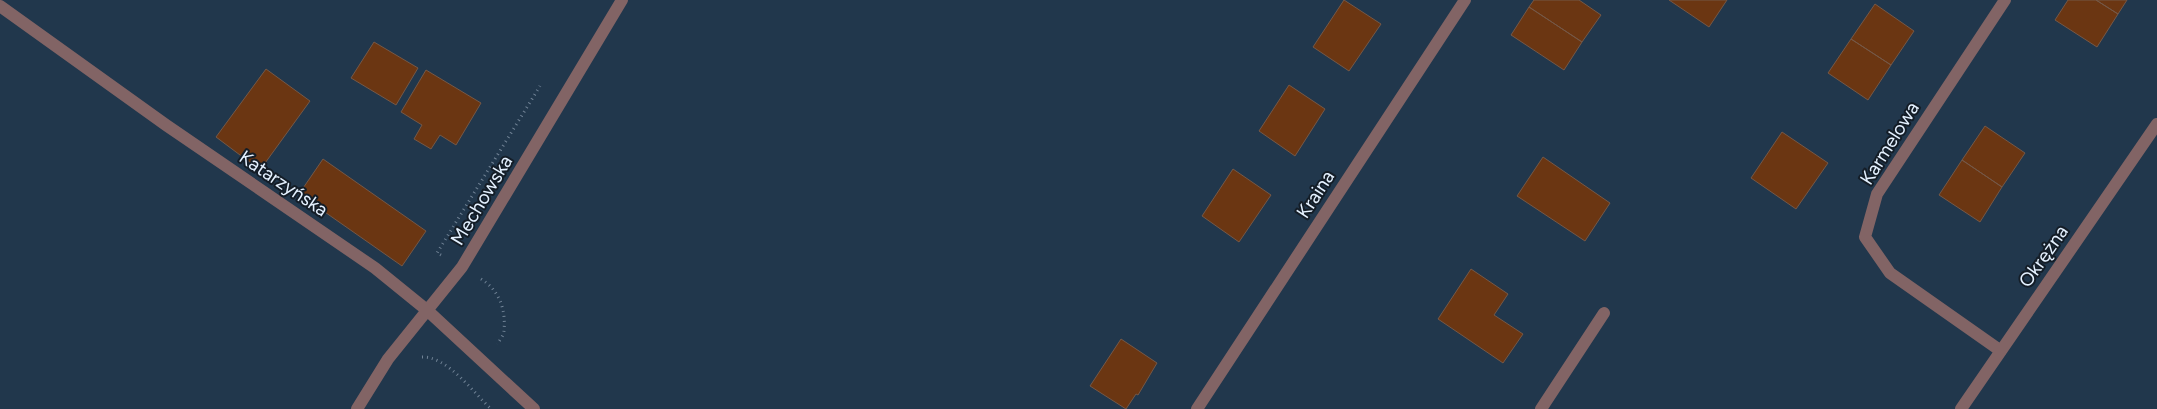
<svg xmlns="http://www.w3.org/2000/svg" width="2157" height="409" viewBox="0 0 2157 409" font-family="Figtree,sans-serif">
	<rect width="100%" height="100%" fill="#21374c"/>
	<path fill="#6b3612" stroke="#755847" d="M1344,0L1381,24L1349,71L1313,47Z
		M1534,0H1579L1601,15L1582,42L1529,7Z
		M1669,0H1727L1709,27Z
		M2068,0H2096L2118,14L2097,47L2055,20Z
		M2096,0H2127L2118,14Z
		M1875,4L1914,31L1891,65L1851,39Z
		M1529,7L1582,42L1564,70L1511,35Z
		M1851,39L1891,65L1868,100L1828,73Z
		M374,42L418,68L396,105L351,78Z
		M266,69L310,101L260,170L216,137Z
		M426,70L481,103L456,145L440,135L431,149L414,139L422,125L401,112Z
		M1289,85L1325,109L1295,156L1259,131Z
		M1985,126L2025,153L2002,187L1962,160Z
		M1782,132L1828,163L1796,209L1751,178Z
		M1543,157L1610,203L1585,241L1517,196Z
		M323,159L426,231L402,266L299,194Z
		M1962,160L2002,187L1980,222L1939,195Z
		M1233,169L1271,195L1239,242L1202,216Z
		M1471,269L1508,294L1494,315L1523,334L1503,363L1438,319Z
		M1121,339L1157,363L1138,395L1136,394L1126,409L1090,386Z"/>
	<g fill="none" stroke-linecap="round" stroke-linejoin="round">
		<path stroke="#718396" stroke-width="3" stroke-dasharray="1 4" stroke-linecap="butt" d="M441,255L437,253L540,86
			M481,279C499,290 506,309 504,330C504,335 500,340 497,344
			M422,357C447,356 473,392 491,409"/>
		<path stroke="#826465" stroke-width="12" d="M0,6L166,125L375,268L428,311L534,409
			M2001,351L1890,273L1865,237L1877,194L2005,0
			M357,409L388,359L462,267L622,0
			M1197,409L1465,0
			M1541,409L1604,313
			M1961,409L2157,124"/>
	</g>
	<g text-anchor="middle" stroke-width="4" stroke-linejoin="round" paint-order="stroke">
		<g font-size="19" fill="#e4f1ff" stroke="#141d27">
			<text transform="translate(1889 143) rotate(-58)" y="7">Karmelowa</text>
			<text transform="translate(284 183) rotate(34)" y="7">Katarzyńska</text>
			<text transform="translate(1315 194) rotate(-57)" y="7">Kraina</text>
			<text transform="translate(481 200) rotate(-59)" y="7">Mechowska</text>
			<text transform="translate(2043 256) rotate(-55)" y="7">Okrężna</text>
		</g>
	</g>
</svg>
